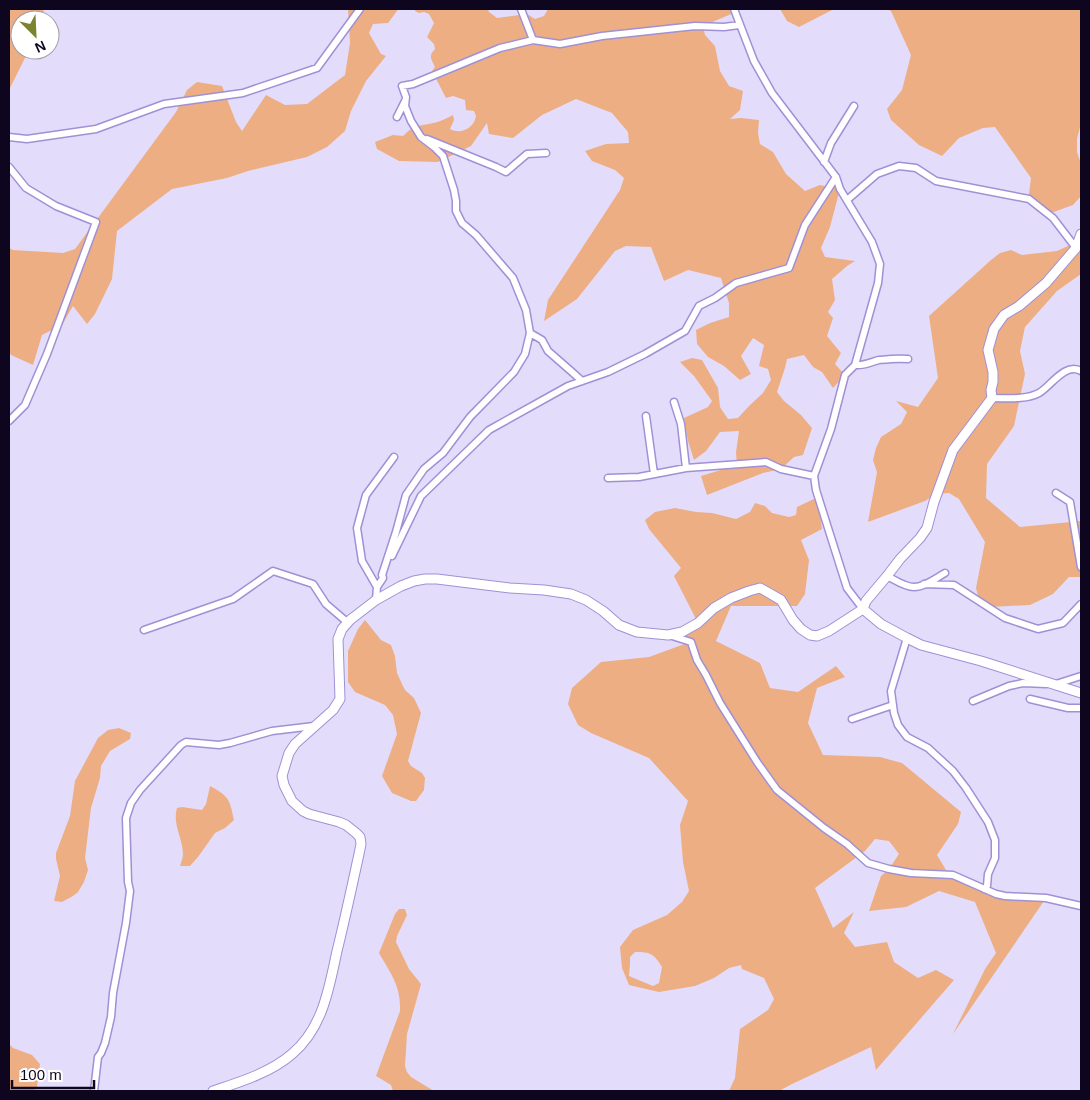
<svg xmlns="http://www.w3.org/2000/svg" width="1090" height="1100" viewBox="0 0 1090 1100" font-family="Helvetica,sans-serif">
	<rect width="100%" height="100%" fill="#e3ddfb"/>
	<path fill="#edae84" fill-rule="evenodd" d="M9,9H43L44,12L41,20H20V50H29L9,90Z
		M348,9H397V11L388,23L373,24L369,33L381,54L386,56L366,81L351,111L345,131L327,147L307,157L248,171L227,178L172,189L117,231L112,279L95,314L87,324L73,306L62,325L42,335L33,365L11,355L9,351V248L13,250L63,253L75,249L176,112L187,90L197,82L222,86L236,122L242,131L266,95L285,105L307,104L345,75L350,43Z
		M415,9H488L489,12L497,18L527,14L535,19L544,16L548,9H743L703,26L705,35L715,46L720,71L729,86L743,91L740,110L730,119L741,118L759,120L758,133L760,144L773,152L786,174L805,191L820,185L840,189L830,227L821,248L825,257L855,261L847,266L832,279L835,300L828,312L833,318L827,336L841,353L835,364L845,375L833,388L822,372L813,367L804,355L787,359L785,368L777,392L784,401L801,415L812,428L803,455L794,457L781,469L763,473L707,495L701,476L737,465L736,452L739,431L720,432L706,451L694,460L688,441L684,418L708,407L712,401L694,376L680,362L692,358L702,360L718,388L720,407L728,419L738,418L749,406L763,393L771,380L768,369L759,366L764,345L753,338L741,356L751,374L740,380L724,366L708,357L697,344L696,330L710,323L729,317V303L721,278L688,270L664,281L651,247L626,246L615,251L577,299L544,321L548,300L620,190L624,178L615,170L592,161L585,151L606,144L629,143L628,132L612,113L576,99L542,115L513,138L489,134L487,123L471,146L438,162L399,161L377,149L375,142L393,135L403,136C417,123 417,127 433,123C440,122 447,118 453,115L454,120L450,129C461,135 474,128 476,116L474,111L466,110L465,100L453,96L446,98L432,71L435,67C431,59 428,56 435,49L434,44L427,37L434,23L429,14L424,12L419,13L415,11Z
		M780,9H834L799,27L787,21Z
		M886,9H1081V123L1077,139V152L1081,164V196L1073,205L1051,213L1038,212L1028,202L1031,178L995,127L983,128L959,138L942,156L919,145L891,120L887,109L902,90L911,55L891,11Z
		M1081,240V274L1057,291L1025,327L1020,351L1025,374L1014,426L987,464L986,498L1020,527L1081,521V577H1069L1053,594L1030,605L990,607L979,600L976,588L985,542L959,499L949,493L936,494L925,501L868,522L877,472L873,460L876,448L881,437L901,424L907,412L896,401L918,407L938,378L929,316L991,260L1000,253L1011,250L1022,255L1057,251Z
		M818,497L822,529L801,540L809,560L805,594L797,606H731L716,641L760,663L770,688L798,692L836,666L845,677L817,688L808,723L823,755L880,757L902,763L961,812L958,824L937,855L946,870L984,889L996,894L1046,898L953,1034L985,969L996,953L975,902L939,891L906,907L869,911L881,876L889,869L899,854L889,841L875,839L865,851L815,888L833,928L854,912L844,933L855,947L887,942L894,962L918,978L936,970L954,980L876,1070L871,1047L792,1084L779,1091H729L735,1078L740,1029L768,1010L774,999L764,978L742,969L741,965L729,968L714,978L695,986L659,992L629,985L622,968L620,947L633,930L667,915L682,902L689,891L683,862L680,825L688,801L649,758L591,733L578,725L568,704L572,688L601,662L649,657L690,642L668,635L698,623L674,576L681,568L649,529L645,520L655,512L675,508L696,512L712,513L736,519L750,512L755,503L765,506L772,513L789,517L796,515L797,507ZM635,952C651,952 654,954 662,967L659,983L653,986L629,976L630,964V957Z
		M365,620L381,640L391,645L395,656L397,673L402,684L405,690L414,698L421,713L408,761L411,766L422,773L425,778L424,790L416,801H411L392,793L382,776L397,734L393,715L385,705L355,692L348,682V651L358,629Z
		M119,728L131,733L130,739L110,751L101,766L100,778L91,808L85,858L88,870L84,882L78,892L73,896L62,902L54,901L60,876L56,859V853L70,816L75,781L98,738L108,730Z
		M210,786C229,796 230,800 234,820L225,828L215,833L198,857L190,866H180C181,862 183,858 183,854C183,839 172,824 177,808L182,807L202,810L206,804Z
		M399,909H405L407,915L397,936L396,942L409,969L421,984L407,1034L405,1066L407,1072L411,1077L434,1091H393L391,1085L376,1076L400,1011C401,986 391,974 379,953L395,914Z
		M9,1044L13,1048L32,1055L40,1064L37,1087L33,1091H9Z"/>
	<g fill="none" stroke-linecap="round" stroke-linejoin="round">
		<g stroke="#a190d5" stroke-width="9">
			<path id="street" d="M521,9L533,40
				M734,9L754,61L772,93L836,177L840,189L872,242L880,264L878,283L855,365L845,375L831,429L814,476L816,490L847,588L863,609
				M397,117L405,101
				M9,137L27,139L96,129L164,104L243,93L317,68L360,9
				M427,139L496,167L506,172L527,154L546,153
				M824,162L831,143L854,106
				M9,167L26,188L56,206L96,222L47,354L25,405L9,421
				M847,200L877,174L899,166L916,168L936,181L1029,199L1053,218L1076,248
				M530,333L542,340L548,351L572,372L582,381
				M855,365C864,366 871,362 879,360C889,359 898,358 908,359
				M992,398C1007,398 1026,400 1039,393C1051,386 1065,362 1081,371
				M674,402L681,424L686,468
				M646,416L654,474
				M608,478L639,477L686,468L766,462L781,469L814,476
				M1056,493L1070,502L1081,567
				M392,556L421,496L489,430L568,386L608,372L645,354L685,331L699,306L715,298L736,283L789,268L805,225L836,177
				M887,576C895,580 905,587 914,587C925,587 936,578 945,573
				M924,584L954,585L1005,618L1038,629L1063,623L1081,604
				M377,587L362,561L357,528L366,495L394,457
				M376,600L377,587L383,578L382,575L396,532L406,495L424,469L443,453L470,417L514,372L525,354L530,333L526,310L513,278L476,235L462,223L456,211V201L454,190L443,156L434,147L421,137L411,121L405,106L406,97L402,86L413,84L500,48L533,40L560,44L602,36L695,26L724,27L739,25
				M144,630L233,599L273,571L313,584L326,604L347,622
				M669,635L691,642L697,660L706,675L720,703L757,762L777,790L824,828L847,844L868,863L889,869L911,873L953,875L996,894L1005,896L1046,898L1081,906
				M907,638L891,691L894,713L898,725L907,737L928,748L953,771L966,788L988,822L995,840V858L988,874L987,886L984,889
				M1056,684L1081,676
				M1030,699L1068,708H1081
				M973,701L1009,686L1023,683L1046,684
				M852,719L893,705
				M94,1091L98,1057L101,1053L105,1043L111,1017L113,993L126,923L130,891L128,882L126,818L131,803L140,790L181,745L186,742L219,745L230,743L272,731L314,726"/>
		</g>
		<g stroke="#a190d5" stroke-width="11">
			<path id="secondary" d="M863,609L881,624L907,638L921,645L981,661L1081,693
				M213,1091C240,1082 270,1073 292,1054C323,1028 329,988 337,951C345,919 352,886 359,854L361,844L360,837L356,833L346,825L339,822L309,814L303,811L292,801L284,785L282,776L289,753L295,744L333,710L340,699L338,639L342,629L350,620L376,600L401,586L414,581L425,579H437L510,588L544,590L571,594L586,600L603,611L619,625L637,632L668,635L682,632L698,623L714,608L731,598L749,591L760,588L769,593L781,600L793,620L801,629L810,635L817,636L829,631L863,609L866,601L887,576L900,559L920,538L927,528L934,502L953,450L992,398L991,390L993,382V372L988,350L994,329L1004,315L1019,306L1046,283L1076,248L1081,234"/>
		</g>
		<use href="#street" stroke="#fff" stroke-width="6"/>
		<use href="#secondary" stroke="#fff" stroke-width="9"/>
	</g>
	<rect width="1090" height="1100" fill="none" stroke="#0d061e" stroke-width="20"/>
	<g transform="translate(35 35) rotate(156)"><circle r="24" fill="#ffffff" stroke="#9e9ba5"/>
	<path d="M0-4L9 19L0 12L-9 19Z" fill="#7a832f"/>
	<text y="-8" font-size="14" font-weight="bold" text-anchor="middle" fill="#0d061e">N</text>
	</g>
	<path d="M12 1080v8h82v-8" fill="none" stroke="#0d061e" stroke-width="2.5"/>
	<text x="20" y="1080" font-size="15" fill="#0d061e" stroke="#ffffff" stroke-width="4" paint-order="stroke">100 m</text>
</svg>
